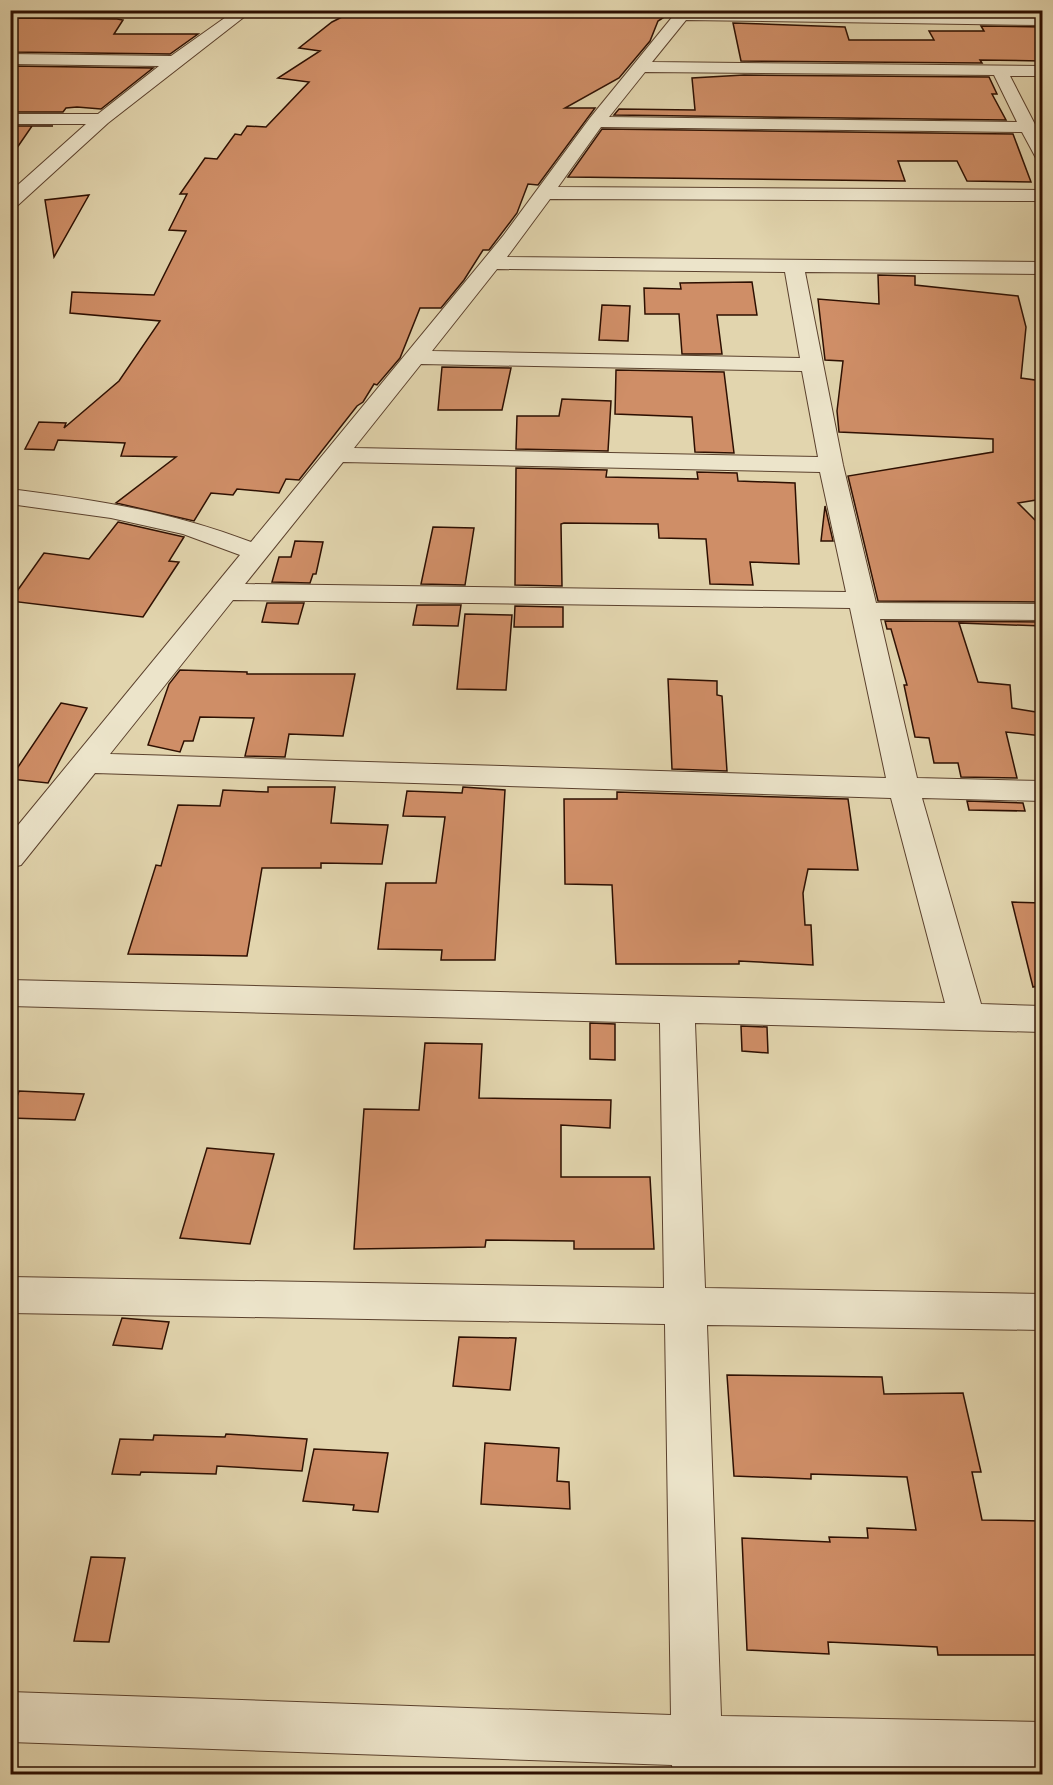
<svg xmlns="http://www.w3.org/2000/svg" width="1053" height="1785" viewBox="0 0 1053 1785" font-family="'Libre Bodoni',serif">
	<rect width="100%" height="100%" fill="#e2d5ae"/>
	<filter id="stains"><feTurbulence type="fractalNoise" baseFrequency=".00333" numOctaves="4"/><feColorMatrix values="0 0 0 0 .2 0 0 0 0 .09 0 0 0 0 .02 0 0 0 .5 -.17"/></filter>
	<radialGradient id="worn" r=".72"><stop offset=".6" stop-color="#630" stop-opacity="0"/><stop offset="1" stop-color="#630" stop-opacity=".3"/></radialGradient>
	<path fill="#cf8e67" stroke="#2e1002" stroke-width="1.5" d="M356,10H675L658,21L650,41L619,78L565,108H595L538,185L528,184L517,213L489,250H483L464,280L441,308H420L400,358L377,385L374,384L363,402L357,406L299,480L286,479L279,493L237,489L233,495L211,493L194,521L116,503L176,457L121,456L125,443L58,440L54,450L25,449L39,422L66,423L64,428L119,381L160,321L70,313L72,292L154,295L186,231L169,230L187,194H180L205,158L217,159L235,134L241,135L247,126L266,127L309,82L278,78L320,51L299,48L332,22Z
		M10,18L117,19L123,20L114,34H198L170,54L10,52Z
		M733,23L845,27L849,40H934L929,31H984L981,26L1042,27V61L980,60L982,63L741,61Z
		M10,66L153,68L101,109L77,107L66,108L63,112H10Z
		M744,75L989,77L997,94H992L1006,120L614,115L619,109L695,110L692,78Z
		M10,126H53H32L10,158Z
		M602,129L1013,134L1031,182L967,181L957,161H898L905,181L568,177Z
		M89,195L54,257L45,200Z
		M878,275L915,276V285L1018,296L1026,327L1021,378L1042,381V499L1018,503L1042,527V602L878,601L848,476L993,452V439L839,432L837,411L843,361L825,360L818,299L879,304Z
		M752,282L757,315H717L722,354H682L679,314H645L644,288L681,289L680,283Z
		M602,305L630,306L628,341L599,340Z
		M442,367L511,368L502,410H438Z
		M616,370L724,372L734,453L695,452L692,417L615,414Z
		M562,399L611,401L608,451L516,449L517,416H559Z
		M516,468L607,470L606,477L698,479L697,472L737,473L738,481L795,483L799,564L750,562L753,585L710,584L706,539L659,538L658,524L564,523L561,524L562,586L515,585Z
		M825,506L833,541H821Z
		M118,522L184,537L169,561L179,562L143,617L10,601L44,553L89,559Z
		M433,527L474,528L465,585L421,584Z
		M295,541L323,542L316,574H313L310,583L272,582L279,557H291Z
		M267,603H304L298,624L262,622Z
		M417,605H461L458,626L413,625Z
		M515,606L563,607V627H514Z
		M465,614L512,615L506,690L457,689Z
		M885,621L1042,622V626L959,623L978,682L1010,685L1012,708L1042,713V736L1006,732L1017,778L961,777L958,763H934L929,738L915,737L904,685H907L891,629H887Z
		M180,670L247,672V674H355L343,736L289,734L285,757L245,756L254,718L200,717L193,741H184L180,752L148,745L169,684Z
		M668,679L717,681V695L722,696L727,771L672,769Z
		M61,703L87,708L48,783L10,779Z
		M268,787H335L331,823L388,825L382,864L321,863V868H262L247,956L128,954L156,865L161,866L178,805L220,806L223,790L268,792Z
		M463,787L505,790L495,960H441L442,950L378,949L386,883H436L445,817L403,816L407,791L462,793Z
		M617,792L848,799L858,870L808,869L803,893L805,925H811L813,965L739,961V964H616L612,885L565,884L564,799H617Z
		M967,801L1023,803L1025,811L969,810Z
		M1012,902L1042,903V985L1033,987Z
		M590,1023L615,1024V1060L590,1059Z
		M741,1026L767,1027L768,1053L742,1051Z
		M425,1043L482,1044L479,1098L611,1100L610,1128L561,1125V1177H650L654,1249H574V1241L486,1240L485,1247L354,1249L364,1109L419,1110Z
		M19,1091L84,1094L75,1120L10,1118Z
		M207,1148L274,1154L250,1244L180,1238Z
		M122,1318L169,1322L162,1349L113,1345Z
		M459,1337L516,1338L510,1390L453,1386Z
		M727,1375L882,1377L884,1394L963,1393L981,1472H972L982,1520L1042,1521V1655H938L937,1647L828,1642L829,1654L747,1650L742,1538L830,1542L829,1537L868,1538L867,1528L916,1530L907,1477L811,1474V1479L734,1476Z
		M226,1434L307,1439L302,1471L217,1466L216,1474L141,1472L140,1475L112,1474L120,1439L153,1440L154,1435L225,1437Z
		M485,1443L559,1448L557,1481L569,1482L570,1509L481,1504Z
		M314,1449L388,1453L378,1512L353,1510L354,1505L303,1501Z
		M91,1557L125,1558L109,1642L74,1641Z"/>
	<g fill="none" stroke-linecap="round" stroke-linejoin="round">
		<g stroke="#5b412d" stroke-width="2">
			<path id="minor" d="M114,10H253L108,123L17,206L10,208V192L86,124H10V114H98L159,66L10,64V54L171,56L226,17L121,14Z
				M678,10L1042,16V25L686,20L652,62L1042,66V76H1010L1042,138V159L1036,158L1022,132L601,127L558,187L1042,190V201L550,199L507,257L1042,262V274L805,272L843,465L876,603L1042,604V620L880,619L917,778L1042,781V801L922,798L981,1004L1042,1006V1032L695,1023L705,1288L1042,1294V1330L707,1325L721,1716L1042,1722V1772L723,1767V1774H673L672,1765L10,1742V1692L671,1715L665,1324L10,1313V1277L664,1288L660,1023L10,1006V980L945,1003L891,798L95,773L21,865L10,868V835L240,555L183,534L111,518L10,504V489C96,500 170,511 251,542L503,236L590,118ZM645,72L994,75L1017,122L609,117ZM497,269L785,272L800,358L432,351ZM421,364L802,371L818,457L354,448ZM343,462L820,472L846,592L245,584ZM233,600L850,608L886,778L110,754Z"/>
		</g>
		<use href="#minor" fill="#ece4ca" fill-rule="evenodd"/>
	</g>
	<rect width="1053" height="1785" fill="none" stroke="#e2d5ae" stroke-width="36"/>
	<rect x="12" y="12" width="1029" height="1761" fill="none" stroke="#2e1002" stroke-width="3"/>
	<rect x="18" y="18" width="1017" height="1749" fill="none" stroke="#2e1002" stroke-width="1.5"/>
	<rect width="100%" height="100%" filter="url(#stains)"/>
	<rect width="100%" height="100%" fill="url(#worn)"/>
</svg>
